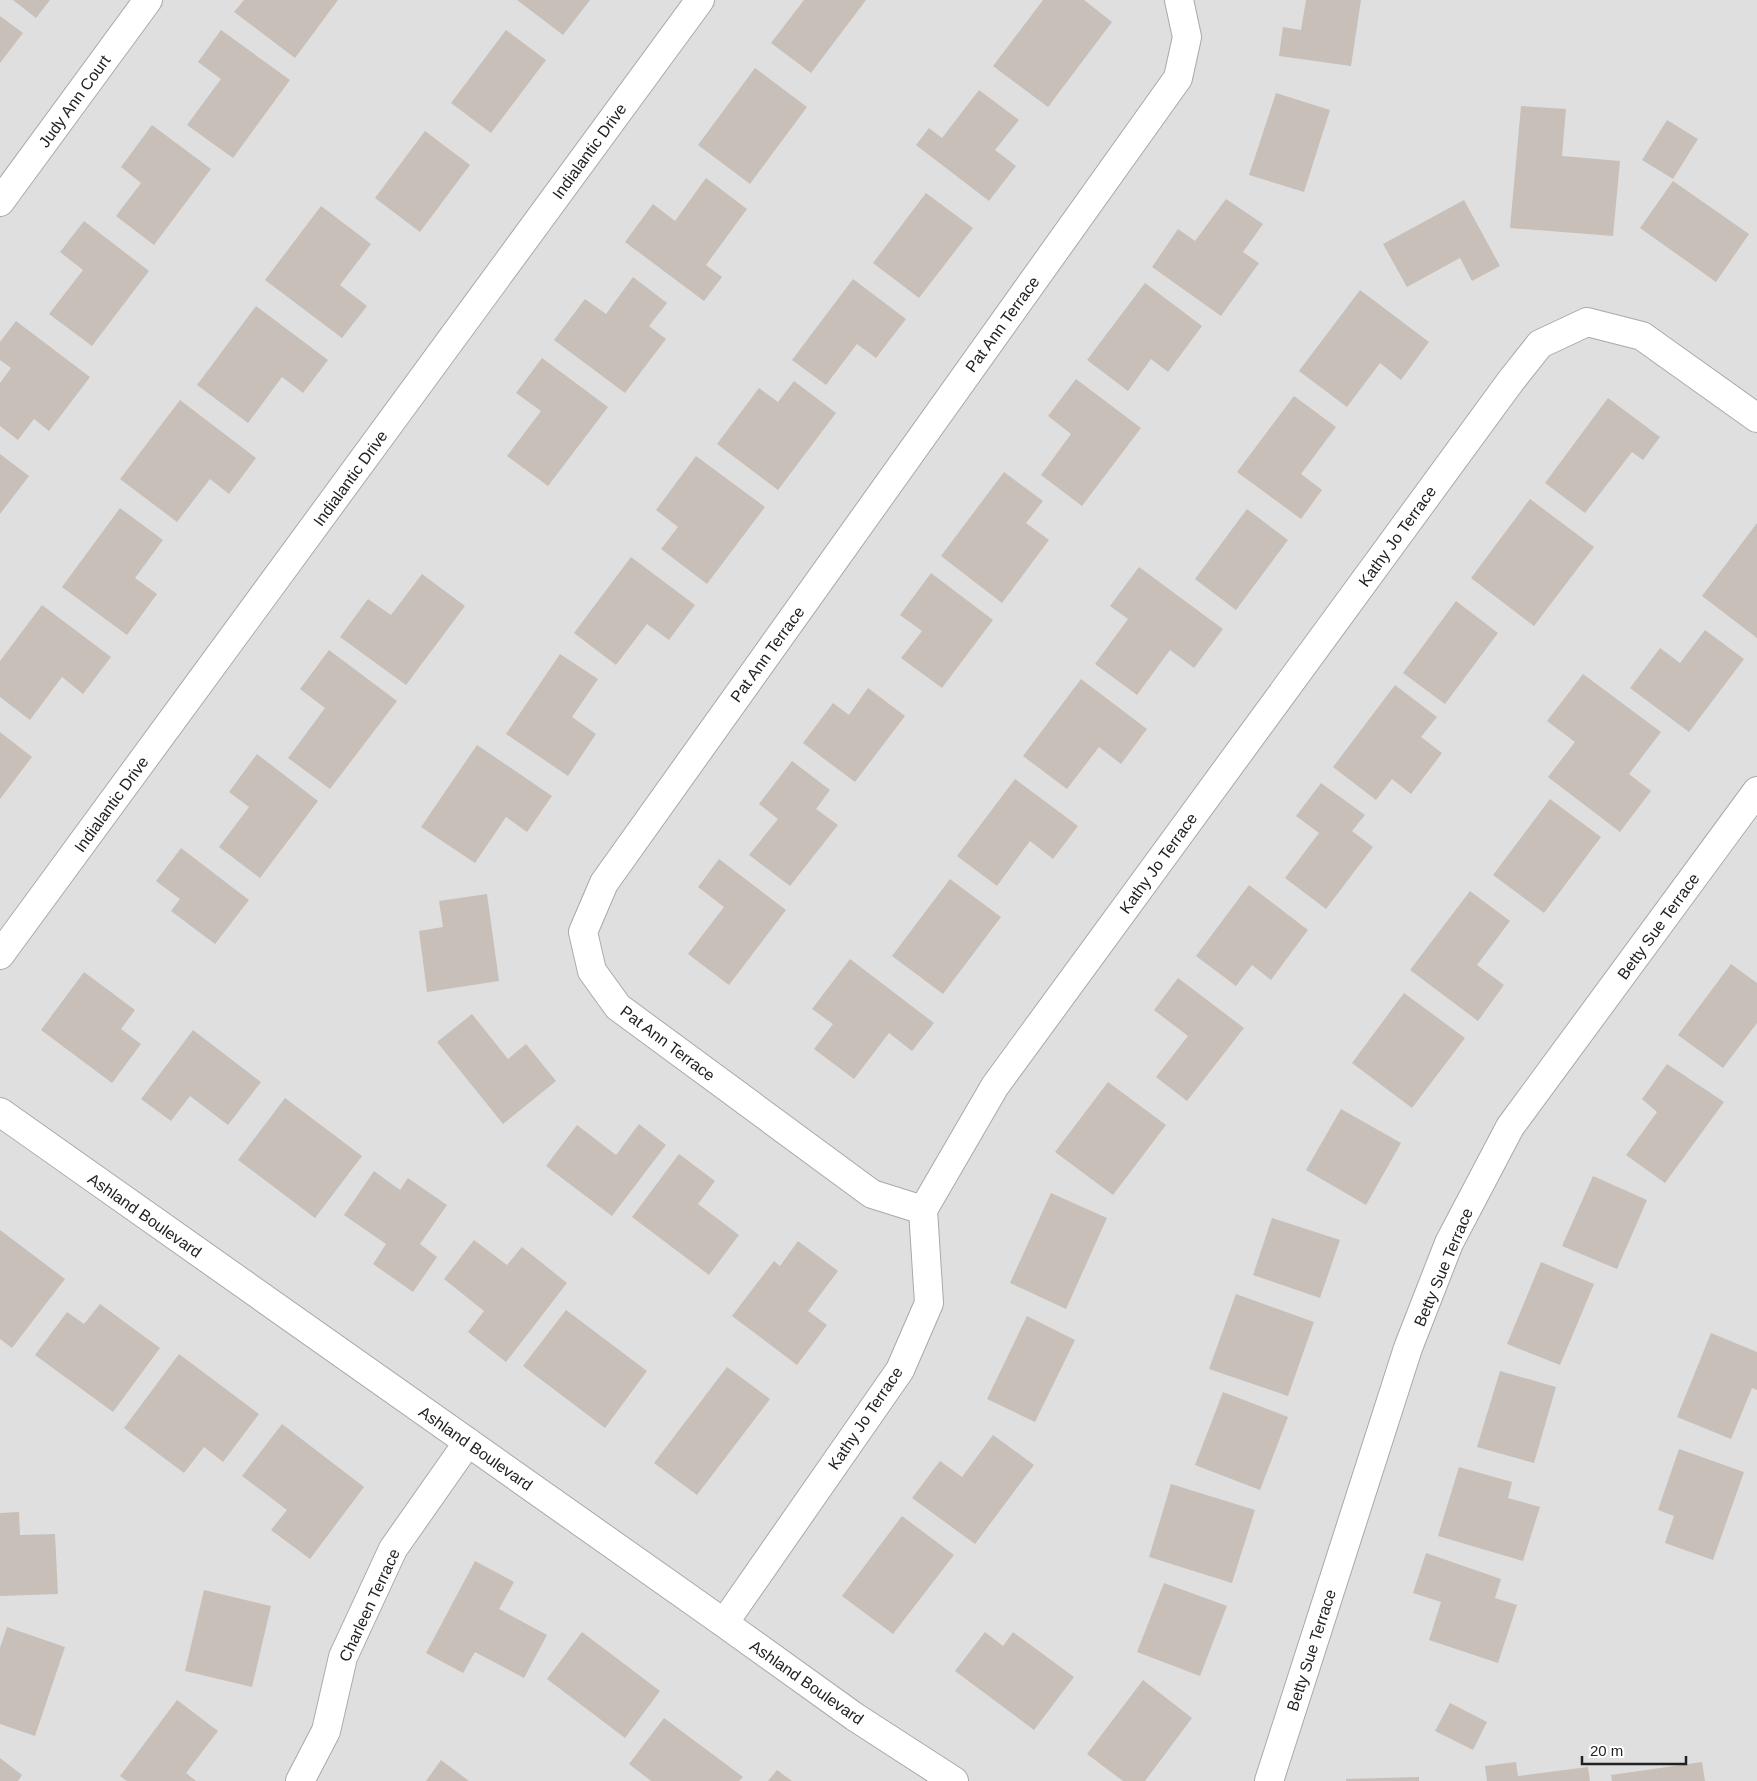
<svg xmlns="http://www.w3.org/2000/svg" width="1757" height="1781" viewBox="0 0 1757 1781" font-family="Arial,sans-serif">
	<rect width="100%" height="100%" fill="#f2efe9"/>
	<path fill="#e0dfdf" d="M0,0H1757V1781H0Z"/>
	<path fill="#c7bfb8" d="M13,0H50L36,18Z
		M244,0H338L295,58L234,12Z
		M517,0H590L563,35Z
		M804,0H866L811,73L771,43Z
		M1043,0H1084L1112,22L1048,107L993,66Z
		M1306,0H1361L1351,66L1279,56L1283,27L1301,30Z
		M0,16L23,33L0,63Z
		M221,30L290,80L233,158L187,125L221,79L198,62Z
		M506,30L546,60L491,133L451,103Z
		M755,68L807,107L750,184L698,145Z
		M979,90L1019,120L995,150L1016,166L989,201L916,145L929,128L942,138Z
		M1276,93L1330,110L1304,192L1249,175Z
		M1521,106L1566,109L1562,156L1620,161L1613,236L1510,228Z
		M1667,120L1698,139L1673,179L1642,160Z
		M152,125L211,169L154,245L116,216L141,183L121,167Z
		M425,131L470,165L420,232L375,198Z
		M706,178L747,209L706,265L722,277L704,301L625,242L653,204L675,221Z
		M1673,181L1749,234L1716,282L1640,228Z
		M926,193L973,228L919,298L873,263Z
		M1226,199L1263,224L1243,252L1259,263L1221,316L1152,267L1178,229L1195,241Z
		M1464,200L1500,266L1472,281L1460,258L1407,287L1383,244Z
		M321,206L371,244L340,285L367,306L342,338L265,280Z
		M84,221L149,271L92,346L49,314L83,270L60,252Z
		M633,277L667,303L649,326L666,339L625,393L554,340L585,299L606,314Z
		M853,279L906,319L876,358L857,344L826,385L792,360Z
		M1145,283L1202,326L1168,372L1151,359L1128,391L1087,360Z
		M1360,290L1429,342L1401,380L1380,363L1347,407L1299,371Z
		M256,306L328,360L303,393L282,377L248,423L197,385Z
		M16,321L90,377L49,431L34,419L18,440L0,426V383L11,368L0,360V342Z
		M542,358L608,407L548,486L507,456L541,411L516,393Z
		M1076,379L1141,428L1082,506L1041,475L1071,434L1048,416Z
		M794,381L836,413L778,490L717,444L759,388L778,402Z
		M1294,396L1336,427L1301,474L1322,490L1301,519L1237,472Z
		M1608,398L1660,437L1643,460L1632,452L1585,513L1545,483Z
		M180,400L256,458L229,494L210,479L177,522L120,479Z
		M0,454L29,476L0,514Z
		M696,456L765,507L707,584L661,549L678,527L656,510Z
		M1004,472L1043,501L1026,523L1049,540L1002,603L941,556Z
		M1530,499L1594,547L1534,626L1471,578Z
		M120,508L163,540L135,578L157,594L127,635L62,587Z
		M1247,509L1288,540L1236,610L1195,579Z
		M1757,523V638L1702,596Z
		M631,557L695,605L669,640L647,624L616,665L574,633Z
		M1139,567L1223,629L1194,668L1170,650L1137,695L1095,664L1128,619L1110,606Z
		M931,573L993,620L942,688L901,658L922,631L900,615Z
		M422,574L465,606L406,685L340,637L368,599L391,615Z
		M1456,601L1498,633L1445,704L1403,673Z
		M42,605L111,657L83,694L62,677L30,720L0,697V661Z
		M1705,630L1744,659L1689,732L1630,688L1660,648L1680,663Z
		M329,650L397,701L330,789L288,758L325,708L300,689Z
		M560,654L598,679L572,717L596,734L568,776L506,734Z
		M1583,674L1661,732L1629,774L1651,791L1620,832L1548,777L1575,742L1547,721Z
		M1081,679L1147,729L1121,764L1099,747L1067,789L1023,756Z
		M1395,685L1437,717L1421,737L1442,753L1411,794L1392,779L1376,800L1333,767Z
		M868,688L905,716L855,782L803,743L833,703L849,715Z
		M0,732L32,757L0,799Z
		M477,745L552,796L527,832L506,817L475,863L421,827Z
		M257,754L318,801L260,878L219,847L249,807L229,792Z
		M792,761L830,790L816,809L838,825L790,886L749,855L778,819L759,804Z
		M1015,779L1078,826L1053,859L1030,841L997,886L957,856Z
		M1321,783L1365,815L1352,831L1373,847L1326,909L1285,878L1319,833L1296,816Z
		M1550,799L1601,837L1544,913L1493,875Z
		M181,848L249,900L215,944L171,911L180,899L156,881Z
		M719,859L786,910L729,985L688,954L724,907L698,887Z
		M950,879L1001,917L943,994L892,956Z
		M1249,885L1308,930L1271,980L1252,965L1236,986L1196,956Z
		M1470,891L1510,921L1477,965L1504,985L1478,1021L1410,970Z
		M487,894L499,981L427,992L419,931L443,927L439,901Z
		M850,959L934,1023L912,1051L889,1033L854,1079L814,1049L833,1024L812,1009Z
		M1731,964L1757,983V1023L1723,1068L1678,1035Z
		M84,972L135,1010L121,1029L141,1044L112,1083L41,1030Z
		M1178,978L1244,1028L1187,1101L1156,1077L1188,1036L1154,1010Z
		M1404,993L1465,1038L1412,1108L1352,1063Z
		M472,1014L508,1059L526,1044L556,1081L503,1124L437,1042Z
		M193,1030L261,1082L228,1125L190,1096L171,1121L141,1099Z
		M1667,1064L1724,1102L1665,1183L1626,1155L1657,1112L1642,1099Z
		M1108,1082L1166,1125L1113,1195L1055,1152Z
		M285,1098L362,1156L315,1218L238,1160Z
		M1341,1109L1401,1143L1366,1205L1306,1170Z
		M639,1124L666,1145L612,1216L546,1166L577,1125L616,1155Z
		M679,1154L715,1181L698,1204L739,1235L709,1275L632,1217Z
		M374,1171L400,1190L408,1178L447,1205L420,1244L437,1257L413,1292L373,1264L386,1244L344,1215Z
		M1593,1176L1647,1200L1617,1269L1562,1246Z
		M1051,1193L1107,1218L1066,1309L1010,1283Z
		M1272,1218L1340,1240L1320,1298L1253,1275Z
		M0,1230L65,1279L12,1348L0,1339Z
		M474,1240L507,1265L522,1247L567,1283L506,1362L468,1332L484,1311L444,1279Z
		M798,1241L838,1271L808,1311L827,1325L797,1365L732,1316L774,1261L780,1266Z
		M1541,1262L1594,1284L1560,1365L1507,1344Z
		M1236,1294L1314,1322L1288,1396L1209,1369Z
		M100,1304L160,1348L113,1412L35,1355L67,1312L84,1324Z
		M566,1310L647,1371L605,1428L523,1366Z
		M1027,1316L1075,1340L1035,1422L987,1399Z
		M1711,1333L1757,1352V1390L1752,1388L1731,1439L1677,1417Z
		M179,1354L259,1414L223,1462L204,1447L184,1473L124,1428Z
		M727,1367L770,1399L697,1495L654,1463Z
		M1500,1371L1556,1387L1534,1463L1477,1447Z
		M1223,1392L1288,1417L1260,1490L1195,1465Z
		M282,1424L364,1487L310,1559L271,1530L287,1510L242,1476Z
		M993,1435L1034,1465L975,1544L912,1498L940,1461L962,1477Z
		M1679,1449L1744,1472L1713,1560L1665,1543L1674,1516L1658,1510Z
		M1459,1467L1512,1482L1508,1498L1540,1507L1523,1561L1438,1536Z
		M1171,1484L1255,1510L1232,1583L1149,1557Z
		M19,1512L20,1535L55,1534L58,1594L0,1596V1513Z
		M902,1516L954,1555L893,1634L842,1596Z
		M1426,1553L1501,1579L1495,1598L1517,1605L1498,1663L1429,1640L1441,1602L1413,1593Z
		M475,1561L514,1582L499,1609L547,1635L524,1678L475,1652L463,1673L426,1653Z
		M1164,1583L1227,1606L1200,1676L1137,1652Z
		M204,1590L271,1606L252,1687L185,1671Z
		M7,1627L65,1647L35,1736L0,1724V1648Z
		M582,1632L660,1691L625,1738L547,1679Z
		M985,1632L1003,1646L1013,1632L1074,1677L1034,1730L955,1671Z
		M1143,1680L1192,1718L1145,1781H1123L1087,1754Z
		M177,1700L218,1731L186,1773L196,1781H127L120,1776Z
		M1450,1703L1487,1722L1473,1750L1435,1731Z
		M664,1718L743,1777L739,1781H651L629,1764Z
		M0,1758L22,1775L18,1781H0Z
		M441,1760L469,1781H426Z
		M1516,1762L1518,1776L1588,1767L1590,1781H1487L1485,1766Z
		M1702,1762L1705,1781H1612L1611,1775Z
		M777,1770L792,1781H768Z
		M1419,1777V1781H1346V1779Z"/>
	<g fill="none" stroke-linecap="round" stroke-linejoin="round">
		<g stroke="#a9a9a9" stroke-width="30">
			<path id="street" d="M0,202L148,0
				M0,955L700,0
				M0,1112L724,1623L855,1717L954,1781
				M923,1210L872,1194L618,1007L592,971L583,932L604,883L1178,78L1187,37L1179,0
				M724,1623L900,1370L929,1303L923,1210L995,1086L1510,382L1540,344L1587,322L1642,336L1757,418
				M300,1781L326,1731L343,1657L393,1549L468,1442
				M1269,1781L1408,1348L1449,1243L1510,1127L1757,791"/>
		</g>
		<use href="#street" stroke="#fff" stroke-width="28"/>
	</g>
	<g text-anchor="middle" stroke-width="4" stroke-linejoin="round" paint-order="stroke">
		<g font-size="16" fill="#222" stroke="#fff">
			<text transform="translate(74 101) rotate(-54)" y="6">Judy Ann Court</text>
			<text transform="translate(589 151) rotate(-54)" y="6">Indialantic Drive</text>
			<text transform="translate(1002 324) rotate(-54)" y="6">Pat Ann Terrace</text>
			<text transform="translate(350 478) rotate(-54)" y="6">Indialantic Drive</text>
			<text transform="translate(1397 536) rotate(-54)" y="6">Kathy Jo Terrace</text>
			<text transform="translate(767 654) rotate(-54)" y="6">Pat Ann Terrace</text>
			<text transform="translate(111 804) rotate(-54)" y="6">Indialantic Drive</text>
			<text transform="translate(1158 863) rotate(-54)" y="6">Kathy Jo Terrace</text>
			<text transform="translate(1658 926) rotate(-54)" y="6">Betty Sue Terrace</text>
			<text transform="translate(668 1043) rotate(37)" y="6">Pat Ann Terrace</text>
			<text transform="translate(145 1215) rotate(35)" y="6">Ashland Boulevard</text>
			<text transform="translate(1443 1267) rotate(-67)" y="6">Betty Sue Terrace</text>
			<text transform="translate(865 1418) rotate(-56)" y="6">Kathy Jo Terrace</text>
			<text transform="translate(476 1448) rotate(35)" y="6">Ashland Boulevard</text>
			<text transform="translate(369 1605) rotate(-65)" y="6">Charleen Terrace</text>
			<text transform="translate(1311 1650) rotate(-72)" y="6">Betty Sue Terrace</text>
			<text transform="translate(807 1682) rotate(35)" y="6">Ashland Boulevard</text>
		</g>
	</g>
	<path d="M1582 1756v8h104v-8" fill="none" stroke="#222222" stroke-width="2.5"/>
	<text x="1590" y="1756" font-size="15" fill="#222222" stroke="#ffffff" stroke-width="4" paint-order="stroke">20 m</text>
</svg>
